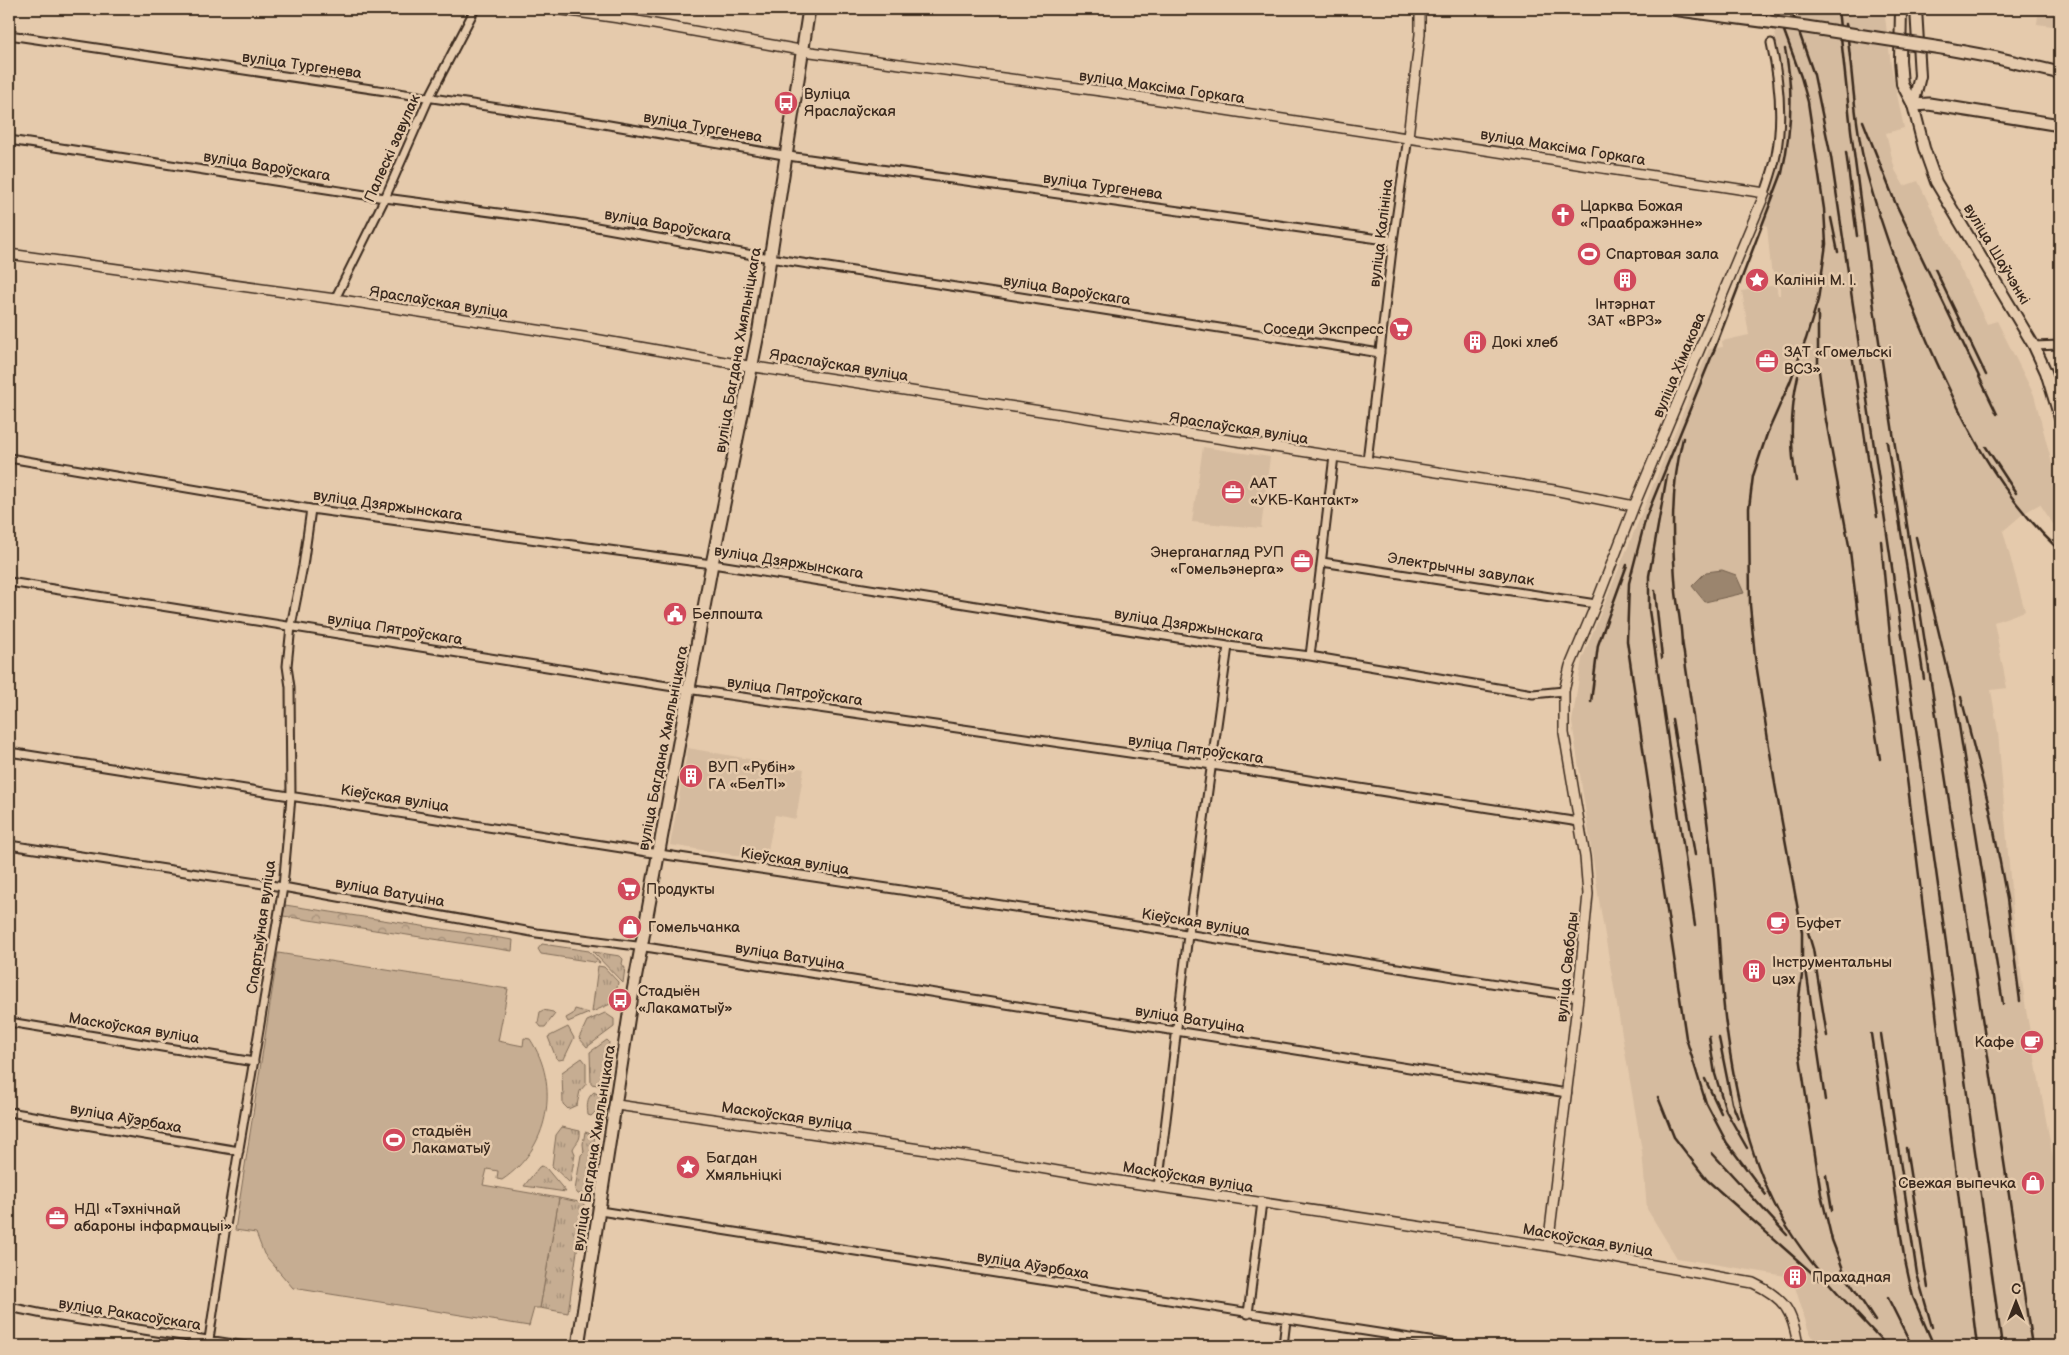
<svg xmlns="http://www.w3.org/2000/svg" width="2069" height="1355" viewBox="0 0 2069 1355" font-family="'Balsamiq Sans',sans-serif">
	<defs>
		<pattern id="grass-tufts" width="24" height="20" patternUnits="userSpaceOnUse" patternTransform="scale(1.25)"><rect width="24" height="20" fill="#c6ad92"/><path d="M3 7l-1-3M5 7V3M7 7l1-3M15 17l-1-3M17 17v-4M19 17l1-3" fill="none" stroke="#a28d77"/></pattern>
		<pattern id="forest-crowns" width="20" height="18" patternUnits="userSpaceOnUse" patternTransform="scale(1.25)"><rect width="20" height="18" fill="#c6ad92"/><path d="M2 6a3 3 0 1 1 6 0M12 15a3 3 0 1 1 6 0" fill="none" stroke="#a28d77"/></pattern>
	</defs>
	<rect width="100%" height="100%" fill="#e5caac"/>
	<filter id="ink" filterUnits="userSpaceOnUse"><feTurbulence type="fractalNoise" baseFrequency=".02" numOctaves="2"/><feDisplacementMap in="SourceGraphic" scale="10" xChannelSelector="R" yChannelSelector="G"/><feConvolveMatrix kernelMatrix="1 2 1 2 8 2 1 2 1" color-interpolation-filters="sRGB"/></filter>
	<g filter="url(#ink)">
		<path fill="#d5bb9f" d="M1770,9H1884L1891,65L1904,128L1886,133L1895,170L1904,186L1918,181L1987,324L1997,321L2034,395L2060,494V522L2053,524L2040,504L2024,513L2003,531L2025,611L1994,622L2007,688L1991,690L1998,732L2013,914L2026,1010L2058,1185L2060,1346H1822L1815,1341L1808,1329L1792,1277L1677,1258L1647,1209L1642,1151L1599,900L1572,722L1582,659L1709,349L1723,347L1722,341L1749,335L1742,291L1776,285L1778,295H1780V284L1771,269L1767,226L1758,223L1777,174L1781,146L1782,67Z
			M2016,9H2060V27L2037,24L2038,15L2015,11Z
			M1203,447L1270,457L1261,528L1192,522Z
			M688,748L804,769L796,819L775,815L766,860L670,845Z"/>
		<path fill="url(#grass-tufts)" stroke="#806c58" d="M542,944L589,951L600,963L541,954L538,949Z
			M593,952L620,956L623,959L622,964L625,968L623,983Z
			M598,966L604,967L618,982L615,1002L592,1012Z
			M575,1009L589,1013L568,1022L566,1018L573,1014Z
			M543,1010L553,1012L555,1014L545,1027H541L538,1023L540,1012Z
			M605,1013L614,1019V1027L587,1047L579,1038L587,1021Z
			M568,1027L574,1038L564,1059L559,1060L556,1058L548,1037Z
			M607,1040L609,1042L603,1083L598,1085L591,1084L590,1052Z
			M582,1058L586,1063V1084L580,1091L577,1105L568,1109L563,1104L562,1072Z
			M594,1092L599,1095C603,1104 598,1110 591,1116L588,1115C587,1106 586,1098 594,1092Z
			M562,1127L580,1131C581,1141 576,1142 573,1149L575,1154L570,1183L552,1166L556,1135Z
			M585,1132L595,1135L587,1191L585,1194H578L575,1190L581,1155L584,1152L583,1144Z
			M542,1166L546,1168L566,1192L524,1186L539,1167Z
			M559,1198L584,1203L568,1313L540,1308Z"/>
		<path fill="url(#forest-crowns)" stroke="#806c58" d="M285,905L513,940L512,951L283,916Z"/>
		<path fill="#c6ad92" stroke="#806c58" d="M278,953L508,989L498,1041L523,1046L524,1038L530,1039C561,1086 549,1149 502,1180L497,1179L498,1171L487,1169L483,1185L559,1198L540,1308H534L529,1326L293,1288L264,1254L256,1233L235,1230Z"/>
		<path fill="#9b856e" stroke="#75614e" d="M1722,570L1736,575L1744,593L1705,602L1692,586L1706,572Z"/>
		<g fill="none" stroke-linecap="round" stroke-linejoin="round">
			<g stroke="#3b2a1e" stroke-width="11">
				<path id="minor" d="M9,35L580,120L795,157L1393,241
					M9,140L385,198L574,223L770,258L1380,353
					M1765,193C1769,181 1774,168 1776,155C1783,119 1779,78 1771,43
					M335,299L385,198L429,98L475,9
					M2034,346L2060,345
					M9,458L311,509L719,565L1228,646L1310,656L1533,694L1564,691
					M1367,461L1393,241L1408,137
					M1322,562L1596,604
					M9,582L680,688L1212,765L1579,822
					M1310,656L1334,456
					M9,752L666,855L1062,914L1578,997
					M9,845L283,887L537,933L652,948L1567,1093
					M9,1022L254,1062
					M9,1112L239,1151
					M1158,1187L1188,935L1228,646
					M600,1211L1461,1346
					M9,1307L48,1315L246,1346
					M1248,1314L1262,1202
					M208,1346L226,1226L283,887L291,797L290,687L287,666L291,626L303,566L311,509
					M1283,1346L1286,1320"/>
			</g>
			<g stroke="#3b2a1e" stroke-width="12">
				<path id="tertiary" d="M556,9L626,19L811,52L1108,92L1765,193L1634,506L1596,604L1570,666L1564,691V733L1585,857L1588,894L1578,997L1548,1246
					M1408,137L1420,34V9
					M9,254L335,299L583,337L742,365L1554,490L1634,506
					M617,1105L975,1157L1093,1177L1548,1246L1753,1283C1785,1298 1793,1312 1798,1346"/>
			</g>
			<g stroke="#3b2a1e" stroke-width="14">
				<path id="secondary" d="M1901,9L1900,60L1902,84L1913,105L1924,148L1936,182L2034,346L2046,372L2060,418
					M1913,105L1920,76L1916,9"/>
			</g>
			<g stroke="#3b2a1e" stroke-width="15">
				<path id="primary" d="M1948,49L1997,58L2060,73
					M1913,105L1929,104L2060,125
					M578,1346L631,1002L712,564L759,329L809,9"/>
			</g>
			<use href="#minor" stroke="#e5caac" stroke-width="7"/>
			<use href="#tertiary" stroke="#e5caac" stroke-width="9"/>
			<use href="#secondary" stroke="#e5caac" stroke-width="10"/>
			<use href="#primary" stroke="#e5caac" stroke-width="11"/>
			<path stroke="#3b2a1e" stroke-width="2.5" d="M1776,9L1801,77L1808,102L1824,209L1826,244L1818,300L1806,339L1790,382L1767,434L1753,476L1749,508L1750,605L1755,657L1775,784L1802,932V975L1798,1005L1797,1037L1821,1194L1832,1240L1840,1261L1845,1275L1875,1321
				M1791,9L1814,75L1831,157L1921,763L2002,1346
				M1838,9L1851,130L1874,308L2032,1346
				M1846,24C1853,73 1854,125 1867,174C1883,232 1905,290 1929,345C1964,424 1996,491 2060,551
				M1863,121L1895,202L1997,414
				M1846,152L1857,236
				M1831,218L1838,252
				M1935,269L1986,375
				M1818,312V364L1825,415L1850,551L1862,649L1880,759
				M1852,353L1877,517
				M1887,442L1924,679
				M1986,447L2016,493
				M1667,475L1649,576V610L1695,926
				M1796,481C1790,445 1790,411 1798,376
				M1916,537L1955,700L2003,1004
				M1881,541L1892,657L1977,1346
				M1655,591L1662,658
				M1682,640C1694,724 1707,808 1715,892C1720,936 1720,981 1726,1025C1735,1094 1750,1163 1785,1224C1812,1269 1852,1308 1887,1346
				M1682,646C1682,628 1678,610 1676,592C1672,541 1670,488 1683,438
				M1961,697L1990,810L2007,899L2020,1001
				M1591,702L1598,645L1627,565
				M1672,719L1695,855
				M1805,922L1813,949L1827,1036
				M1806,969L1825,1100
				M1871,1034L1904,1256L1913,1297L1934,1346
				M1881,1034L1917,1274L1932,1327
				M1709,1036L1715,1074L1726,1111L1747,1148
				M1719,1038L1732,1103L1738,1118
				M1705,1079L1721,1113
				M1658,1097L1674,1137L1707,1180L1820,1280
				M1724,1139L1766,1195
				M1728,1145L1706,1103L1686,1038L1627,641L1629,583L1646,517L1715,348L1782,173C1791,133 1794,90 1785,49
				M1906,1148L1928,1288
				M1712,1153L1787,1235
				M1826,1175L1832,1210
				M1888,1298L1912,1346"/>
			<g stroke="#3b2a1e" stroke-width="15" stroke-linecap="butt">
				<path id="primary-bridge" d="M1672,9L1806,27L1948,49"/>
			</g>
			<use href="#primary-bridge" stroke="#e5caac" stroke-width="11"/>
		</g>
	</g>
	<defs>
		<g id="bus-disc" transform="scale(1.25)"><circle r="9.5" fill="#d1495b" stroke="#e5caac"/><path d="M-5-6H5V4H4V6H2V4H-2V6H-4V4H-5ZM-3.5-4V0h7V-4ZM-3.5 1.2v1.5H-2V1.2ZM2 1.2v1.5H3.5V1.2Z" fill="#fff"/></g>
		<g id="church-disc" transform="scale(1.25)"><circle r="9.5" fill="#d1495b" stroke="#e5caac"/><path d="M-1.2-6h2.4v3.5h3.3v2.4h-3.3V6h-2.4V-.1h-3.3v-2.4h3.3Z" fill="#fff"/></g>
		<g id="stadium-disc" transform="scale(1.25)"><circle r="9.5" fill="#d1495b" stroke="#e5caac"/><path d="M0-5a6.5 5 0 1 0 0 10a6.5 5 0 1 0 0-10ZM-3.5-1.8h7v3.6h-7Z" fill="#fff"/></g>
		<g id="building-disc" transform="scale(1.25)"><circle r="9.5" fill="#d1495b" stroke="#e5caac"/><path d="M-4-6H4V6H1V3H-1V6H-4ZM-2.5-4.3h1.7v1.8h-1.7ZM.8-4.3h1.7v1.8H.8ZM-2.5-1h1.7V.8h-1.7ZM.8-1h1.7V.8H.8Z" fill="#fff"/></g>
		<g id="sight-disc" transform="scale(1.25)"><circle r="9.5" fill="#d1495b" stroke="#e5caac"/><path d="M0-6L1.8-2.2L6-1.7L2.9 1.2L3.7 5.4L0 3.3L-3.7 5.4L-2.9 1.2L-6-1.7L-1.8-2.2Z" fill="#fff"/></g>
		<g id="supermarket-disc" transform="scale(1.25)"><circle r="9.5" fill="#d1495b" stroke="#e5caac"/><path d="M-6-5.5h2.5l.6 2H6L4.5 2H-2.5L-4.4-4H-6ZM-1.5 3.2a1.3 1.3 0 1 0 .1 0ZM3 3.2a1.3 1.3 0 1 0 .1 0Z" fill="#fff"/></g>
		<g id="office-disc" transform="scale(1.25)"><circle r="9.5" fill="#d1495b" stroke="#e5caac"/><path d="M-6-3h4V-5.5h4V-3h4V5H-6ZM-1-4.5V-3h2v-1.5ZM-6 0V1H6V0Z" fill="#fff"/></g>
		<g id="civic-disc" transform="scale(1.25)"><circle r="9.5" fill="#d1495b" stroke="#e5caac"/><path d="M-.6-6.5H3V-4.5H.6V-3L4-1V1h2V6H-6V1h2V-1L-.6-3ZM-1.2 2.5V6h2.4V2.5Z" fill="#fff"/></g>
		<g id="cafe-disc" transform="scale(1.25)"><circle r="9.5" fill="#d1495b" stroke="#e5caac"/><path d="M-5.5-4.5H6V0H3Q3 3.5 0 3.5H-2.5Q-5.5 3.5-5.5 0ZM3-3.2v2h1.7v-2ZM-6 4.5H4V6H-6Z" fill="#fff"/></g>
		<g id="shop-disc" transform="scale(1.25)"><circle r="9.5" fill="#d1495b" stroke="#e5caac"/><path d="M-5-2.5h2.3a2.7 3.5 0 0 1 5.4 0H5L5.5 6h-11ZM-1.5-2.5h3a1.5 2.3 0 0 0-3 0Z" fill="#fff"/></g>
	</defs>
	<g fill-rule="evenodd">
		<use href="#bus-disc" x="786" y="103"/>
		<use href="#church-disc" x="1563" y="215"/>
		<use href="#stadium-disc" x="1589" y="254"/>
		<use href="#building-disc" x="1625" y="280"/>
		<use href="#sight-disc" x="1757" y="280"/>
		<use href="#supermarket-disc" x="1401" y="329"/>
		<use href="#building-disc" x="1475" y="342"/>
		<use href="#office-disc" x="1767" y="361"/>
		<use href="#office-disc" x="1233" y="492"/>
		<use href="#office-disc" x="1302" y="561"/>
		<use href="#civic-disc" x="675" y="614"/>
		<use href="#building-disc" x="691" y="776"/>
		<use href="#supermarket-disc" x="629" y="889"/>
		<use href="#cafe-disc" x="1778" y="923"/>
		<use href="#shop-disc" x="630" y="927"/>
		<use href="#building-disc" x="1754" y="971"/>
		<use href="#bus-disc" x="620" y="1000"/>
		<use href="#cafe-disc" x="2032" y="1042"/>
		<use href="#stadium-disc" x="394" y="1140"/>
		<use href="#sight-disc" x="688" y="1167"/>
		<use href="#shop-disc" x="2033" y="1183"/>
		<use href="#office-disc" x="57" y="1218"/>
		<use href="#building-disc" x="1795" y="1277"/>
	</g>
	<g text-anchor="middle" stroke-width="5" stroke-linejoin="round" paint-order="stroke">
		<g font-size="15" fill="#3b2a1e" stroke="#e5caac">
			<text transform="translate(302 65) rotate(8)" y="5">вуліца Тургенева</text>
			<text transform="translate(1162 87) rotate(8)" y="5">вуліца Максіма Горкага</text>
			<text transform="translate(703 127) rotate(10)" y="5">вуліца Тургенева</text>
			<text transform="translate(1563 147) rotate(9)" y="5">вуліца Максіма Горкага</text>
			<text transform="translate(392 148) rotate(-66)" y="5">Палескі завулак</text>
			<text transform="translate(267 166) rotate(9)" y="5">вуліца Вароўскага</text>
			<text transform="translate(1103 186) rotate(8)" y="5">вуліца Тургенева</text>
			<text transform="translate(668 225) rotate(10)" y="5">вуліца Вароўскага</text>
			<text transform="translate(1381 233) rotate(-83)" y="5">вуліца Калініна</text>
			<text transform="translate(1997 254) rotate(59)" y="5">вуліца Шаўчэнкі</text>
			<text transform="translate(1067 290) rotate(9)" y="5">вуліца Вароўскага</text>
			<text transform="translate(439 302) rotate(9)" y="5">Яраслаўская вуліца</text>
			<text transform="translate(738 350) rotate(-80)" y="5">вуліца Багдана Хмяльніцкага</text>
			<text transform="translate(839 365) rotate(9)" y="5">Яраслаўская вуліца</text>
			<text transform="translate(1679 365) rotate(-67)" y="5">вуліца Хімакова</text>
			<text transform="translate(1239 428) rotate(9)" y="5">Яраслаўская вуліца</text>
			<text transform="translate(388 505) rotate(8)" y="5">вуліца Дзяржынскага</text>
			<text transform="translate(789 562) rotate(9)" y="5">вуліца Дзяржынскага</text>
			<text transform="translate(1461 569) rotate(9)" y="5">Электрычны завулак</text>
			<text transform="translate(1189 625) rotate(9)" y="5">вуліца Дзяржынскага</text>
			<text transform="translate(395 629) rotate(9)" y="5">вуліца Пятроўскага</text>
			<text transform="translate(795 691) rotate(8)" y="5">вуліца Пятроўскага</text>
			<text transform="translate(663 748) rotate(-79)" y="5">вуліца Багдана Хмяльніцкага</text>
			<text transform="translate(1196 749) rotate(8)" y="5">вуліца Пятроўскага</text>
			<text transform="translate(395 798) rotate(9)" y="5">Кіеўская вуліца</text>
			<text transform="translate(795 861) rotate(9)" y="5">Кіеўская вуліца</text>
			<text transform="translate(390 892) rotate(10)" y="5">вуліца Ватуціна</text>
			<text transform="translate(1196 922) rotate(9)" y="5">Кіеўская вуліца</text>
			<text transform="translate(261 927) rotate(-82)" y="5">Спартыўная вуліца</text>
			<text transform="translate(790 956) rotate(9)" y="5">вуліца Ватуціна</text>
			<text transform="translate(1567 967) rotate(-84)" y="5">вуліца Свабоды</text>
			<text transform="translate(1190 1019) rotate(9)" y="5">вуліца Ватуціна</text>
			<text transform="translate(134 1028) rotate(9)" y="5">Маскоўская вуліца</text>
			<text transform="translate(787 1116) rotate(8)" y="5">Маскоўская вуліца</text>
			<text transform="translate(126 1118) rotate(10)" y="5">вуліца Аўэрбаха</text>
			<text transform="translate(594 1148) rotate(-81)" y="5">вуліца Багдана Хмяльніцкага</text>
			<text transform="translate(1188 1177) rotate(9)" y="5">Маскоўская вуліца</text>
			<text transform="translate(1588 1240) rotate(10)" y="5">Маскоўская вуліца</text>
			<text transform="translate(1033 1265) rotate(9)" y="5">вуліца Аўэрбаха</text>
			<text transform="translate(130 1314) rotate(9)" y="5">вуліца Ракасоўскага</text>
		</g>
		<g font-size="15" fill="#3b2a1e" stroke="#e5caac" text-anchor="start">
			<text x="804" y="99">Вуліца<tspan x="804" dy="17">Яраслаўская</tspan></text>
			<text x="1580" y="211">Царква Божая<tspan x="1580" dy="17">«Праабражэнне»</tspan></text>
			<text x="1606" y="259">Спартовая зала</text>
			<text x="1774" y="285">Калінін М. І.</text>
			<text x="1625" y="309" text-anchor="middle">Інтэрнат<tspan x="1625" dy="17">ЗАТ «ВРЗ»</tspan></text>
			<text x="1384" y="334" text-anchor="end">Соседи Экспресс</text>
			<text x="1492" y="347">Докі хлеб</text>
			<text x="1784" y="357">ЗАТ «Гомельскі<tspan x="1784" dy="17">ВСЗ»</tspan></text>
			<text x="1250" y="488">ААТ<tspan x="1250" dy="17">«УКБ-Кантакт»</tspan></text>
			<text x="1284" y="557" text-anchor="end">Энерганагляд РУП<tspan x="1284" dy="17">«Гомельэнерга»</tspan></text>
			<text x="692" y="619">Белпошта</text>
			<text x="708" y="772">ВУП «Рубін»<tspan x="708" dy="17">ГА «БелТІ»</tspan></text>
			<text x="646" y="894">Продукты</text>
			<text x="1796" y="928">Буфет</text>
			<text x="648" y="932">Гомельчанка</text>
			<text x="1772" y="967">Інструментальны<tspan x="1772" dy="17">цэх</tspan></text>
			<text x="638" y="996">Стадыён<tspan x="638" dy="17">«Лакаматыў»</tspan></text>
			<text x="2014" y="1047" text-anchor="end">Кафе</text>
			<text x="412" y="1136">стадыён<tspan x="412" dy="17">Лакаматыў</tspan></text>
			<text x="706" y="1163">Багдан<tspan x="706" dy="17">Хмяльніцкі</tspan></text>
			<text x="2016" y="1188" text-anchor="end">Свежая выпечка</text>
			<text x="74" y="1214">НДІ «Тэхнічнай<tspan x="74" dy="17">абароны інфармацыі»</tspan></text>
			<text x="1812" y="1282">Прахадная</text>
		</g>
	</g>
	<rect width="2069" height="1355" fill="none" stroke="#e5caac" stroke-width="30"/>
	<rect x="15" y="15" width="2039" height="1325" fill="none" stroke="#3b2a1e" stroke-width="2" filter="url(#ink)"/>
	<g transform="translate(2016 1302)" stroke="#e5caac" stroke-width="4" paint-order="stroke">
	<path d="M0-4L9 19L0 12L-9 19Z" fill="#3b2a1e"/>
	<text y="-8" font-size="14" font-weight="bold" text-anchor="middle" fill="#3b2a1e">С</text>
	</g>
</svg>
